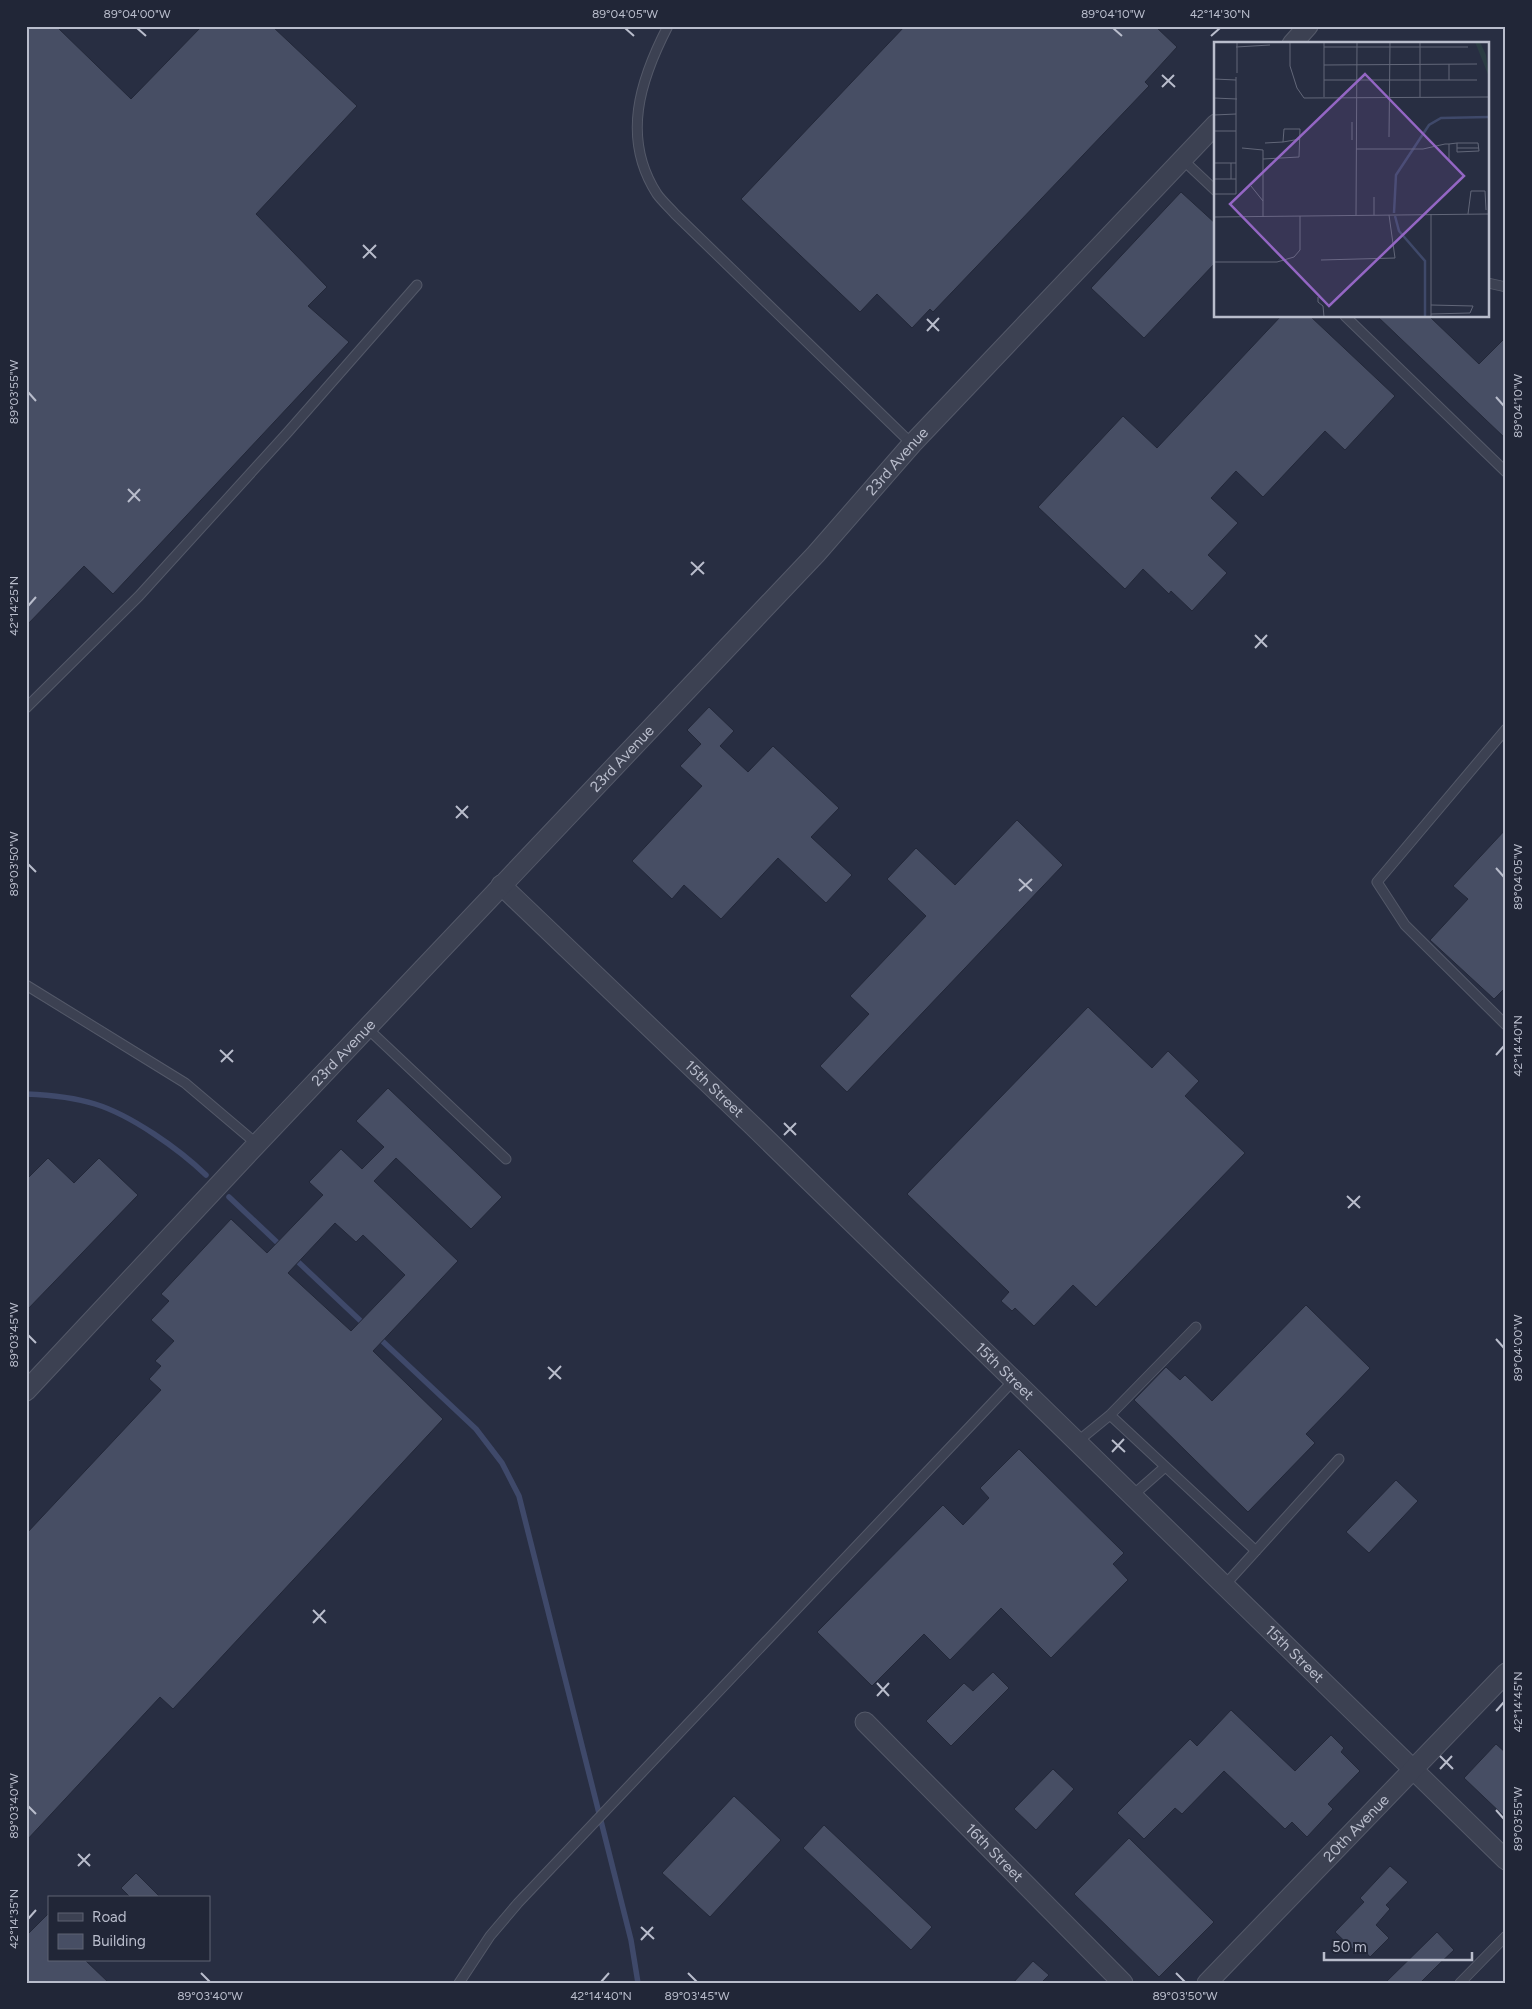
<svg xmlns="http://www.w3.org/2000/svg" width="1532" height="2009" viewBox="0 0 1532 2009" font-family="Figtree,sans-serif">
	<rect width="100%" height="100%" fill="#282e42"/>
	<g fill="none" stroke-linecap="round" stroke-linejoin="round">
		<path stroke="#3f496a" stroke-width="5.5" d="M26,1094C50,1095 73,1097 95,1104C131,1115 179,1149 206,1175
			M229,1197L282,1247
			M294,1258L366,1326
			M378,1337L476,1429L502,1463L519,1496L631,1940L638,1983"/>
	</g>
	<path fill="#474e64" stroke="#232839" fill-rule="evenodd" d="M26,26H56L131,99L202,26H272L357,106L256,214L327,287L308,306L349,342L113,594L84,566L26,626Z
		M905,26H1155L1177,47L1145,82L1149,86L933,312L930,309L912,328L877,294L860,312L741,199Z
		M1181,192L1216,224V262L1144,338L1091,288Z
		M1281,316H1310L1395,396L1345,450L1325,431L1263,497L1236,471L1211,498L1238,523L1208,555L1227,573L1192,611L1171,591L1169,594L1143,569L1125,589L1038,507L1123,416L1157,448Z
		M1377,316H1429L1479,364L1506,337V439Z
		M709,707L734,731L720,746L748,772L773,746L839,808L811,837L852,875L826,903L778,858L721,919L684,885L672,899L632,861L702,786L680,766L701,744L687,730Z
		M1017,820L1063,865L847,1092L820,1066L869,1014L850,996L926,916L887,879L916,848L955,885Z
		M1506,829V987L1494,999L1430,940L1468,899L1453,886Z
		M1088,1007L1152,1068L1168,1051L1199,1081L1185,1096L1245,1153L1096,1307L1073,1285L1034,1326L1015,1308L1012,1311L1001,1301L1009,1292L907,1194Z
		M388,1088L502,1197L471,1229L396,1158L374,1181L458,1261L373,1351L443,1419L173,1709L160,1697L26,1841V1534L161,1390L149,1379L161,1366L155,1361L174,1341L151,1320L169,1301L161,1294L231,1219L267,1253L323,1195L309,1182L341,1149L362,1169L384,1147L356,1121ZM335,1223L356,1242L363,1235L405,1275L351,1331L288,1273Z
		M48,1158L74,1183L99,1158L138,1195L26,1311V1180Z
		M1306,1305L1370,1368L1306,1434L1315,1443L1248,1512L1134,1400L1166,1367L1180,1380L1185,1375L1212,1401Z
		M1019,1449L1124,1553L1113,1564L1128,1580L1051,1658L1001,1608L950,1660L924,1634L872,1686L817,1632L943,1505L963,1525L989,1498L980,1488Z
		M1396,1480L1418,1501L1369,1553L1346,1532Z
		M993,1672L1009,1688L951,1746L926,1721L964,1683L973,1691Z
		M1231,1710L1295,1771L1331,1735L1344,1748L1341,1752L1360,1771L1328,1804L1333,1809L1307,1837L1292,1822L1285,1829L1224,1771L1182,1814L1175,1808L1144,1839L1117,1813L1190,1739L1197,1746Z
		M1496,1744L1506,1753V1818L1464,1778Z
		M1053,1769L1074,1789L1036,1830L1014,1809Z
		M734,1796L781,1840L710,1917L662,1873Z
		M824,1825L932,1927L911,1950L803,1848Z
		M1129,1838L1214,1922L1159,1977L1074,1894Z
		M1390,1866L1408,1882L1386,1905L1390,1909L1376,1925L1389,1938L1370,1957L1363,1949L1358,1954L1335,1932L1364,1902L1360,1898Z
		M136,1873L161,1898H131L121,1888Z
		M49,1913V1960H85L109,1983H26V1936Z
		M1437,1932L1454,1950L1436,1967L1420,1983H1385Z
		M1033,1961L1049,1975L1041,1983H1013Z"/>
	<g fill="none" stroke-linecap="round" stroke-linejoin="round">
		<g stroke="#545969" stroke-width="11">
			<path id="service" d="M668,26C640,80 621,138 657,194C662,201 670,208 675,214L912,444
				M1182,159L1216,191
				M1488,283L1506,287
				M1345,316L1506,472
				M26,708L139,596L288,432L417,285
				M1506,729L1377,882L1405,925L1506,1025
				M26,985L185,1083L257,1144
				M367,1028L506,1159
				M1110,1415L1256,1551
				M1077,1442L1110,1415L1196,1327
				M1132,1496L1165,1467
				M1224,1586L1339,1459
				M459,1983L490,1936L518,1903L1014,1380
				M1460,1983L1506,1936"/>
		</g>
		<g stroke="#545969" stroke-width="21">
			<g id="minor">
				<path d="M1292,44L1308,26"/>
				<path id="s1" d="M501,885L752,1125L1506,1860"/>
				<path id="s2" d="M26,1391L257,1144L816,554L912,444L1216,124"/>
				<path id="s3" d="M865,1722L1123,1983"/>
				<path id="s4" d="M1207,1983L1506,1673"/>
			</g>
		</g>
		<use href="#service" stroke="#3c4152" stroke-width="9"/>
		<use href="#minor" stroke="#3c4152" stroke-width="19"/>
	</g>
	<path fill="none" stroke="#b9bdcc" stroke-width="2" d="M137,28L146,36M625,28L634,36M1113,28L1122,36M1211,36L1220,28M1162,75L1175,87M1162,87L1174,75M363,245L376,258M363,258L376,245M927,319L939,331M927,331L939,318M28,392L36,401M1496,397L1504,406M128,489L140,501M128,502L140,489M691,562L704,574M691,575L704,562M28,606L36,597M1255,635L1267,647M1255,648L1267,635M456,806L468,818M456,818L468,806M28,864L36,872M1496,868L1504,877M1019,879L1032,891M1019,891L1032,879M220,1050L233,1062M1496,1055L1504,1046M221,1062L233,1050M784,1123L796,1135M784,1135L796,1123M1347,1196L1360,1208M1348,1208L1360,1196M28,1335L36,1343M1496,1339L1504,1348M548,1367L561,1379M549,1379L561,1366M1112,1440L1125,1452M1112,1452L1124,1439M313,1610L326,1623M313,1623L325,1610M877,1683L889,1696M877,1696L889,1683M1496,1711L1504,1702M1440,1756L1453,1769M1440,1769L1452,1756M28,1806L36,1814M1496,1810L1504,1819M78,1854L90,1866M78,1866L90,1854M28,1919L36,1910M641,1927L654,1939M641,1940L653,1927M201,1973L210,1982M688,1973L697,1982M1176,1973L1185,1982M601,1982L609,1973"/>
	<g text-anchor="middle" stroke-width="4" stroke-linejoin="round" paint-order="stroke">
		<g font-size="15" fill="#b9bdcc" stroke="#212637">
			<text dy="5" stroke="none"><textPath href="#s2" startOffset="1274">23rd Avenue</textPath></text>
			<text dy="5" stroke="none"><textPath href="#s2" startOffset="869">23rd Avenue</textPath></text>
			<text dy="5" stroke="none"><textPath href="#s2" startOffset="464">23rd Avenue</textPath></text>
			<text dy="5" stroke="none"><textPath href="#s1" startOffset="295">15th Street</textPath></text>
			<text dy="5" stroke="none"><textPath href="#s1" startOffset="700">15th Street</textPath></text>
			<text dy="5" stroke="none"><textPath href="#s1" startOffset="1105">15th Street</textPath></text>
			<text dy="5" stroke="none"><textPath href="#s4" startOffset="215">20th Avenue</textPath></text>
			<text dy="5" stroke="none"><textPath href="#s3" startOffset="184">16th Street</textPath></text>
		</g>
	</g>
	<g transform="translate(1214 42)">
		<rect width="275" height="275" fill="#282e42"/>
		<path d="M261,0H266L272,13L275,35Z" fill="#2a3c43"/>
		<path fill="none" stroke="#3f496a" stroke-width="2.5" d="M180,171L182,133L215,83L227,76L275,75M181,174L185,189L211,219V275"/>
		<path fill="none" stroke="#626779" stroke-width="1" d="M76,0V24L83,46L90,56L274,55M110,0V55M22,5L56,3M110,5H254M235,22V38M110,23L263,22M23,31V0M0,37L22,38M110,38H263M206,55V0M0,56L23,57M0,73L22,72M138,80V98M0,89H22M175,95L176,0M69,100L86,97M235,102V119M28,106L49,108V175M243,106H265M142,107H209L231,102H235L243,101H264L265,109L243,110V101M49,117L85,115L86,87H70L69,100L51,101M0,121H22M0,137H22M17,137V121M37,144L49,159M0,152H22V35M160,155V173M254,172L257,149H271L272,168M142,173L143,0M0,175L275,172M107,218L181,216L175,173M0,220H63L80,215L86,208V174M104,255V260L109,264L110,275M217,263V172M217,275V263L259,264L256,271L217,272"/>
		<path fill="#9466c4" fill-opacity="0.15" stroke="#9466c4" stroke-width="2.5" d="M151,32L250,134L115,264L16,162Z"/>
		<rect width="275" height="275" fill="none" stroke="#b9bdcc" stroke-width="2.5"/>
	</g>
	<rect width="1532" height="2009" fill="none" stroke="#212637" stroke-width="55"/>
	<rect x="48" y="1896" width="162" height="65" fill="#212637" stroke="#5e6273"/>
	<rect x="58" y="1913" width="25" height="8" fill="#3c4152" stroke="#5e6273"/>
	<text x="92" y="1922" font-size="15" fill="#b9bdcc">Road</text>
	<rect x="58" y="1934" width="25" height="15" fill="#474e64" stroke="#5e6273"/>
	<text x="92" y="1946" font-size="15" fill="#b9bdcc">Building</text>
	<path d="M1324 1952v8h148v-8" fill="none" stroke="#b9bdcc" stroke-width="2.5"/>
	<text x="1332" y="1952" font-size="15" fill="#b9bdcc" stroke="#212637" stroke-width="4" paint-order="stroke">50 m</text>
	<rect x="28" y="28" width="1476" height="1954" fill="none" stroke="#b9bdcc" stroke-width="2"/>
	<g font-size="12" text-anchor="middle" fill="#b9bdcc">
		<text x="137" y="18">89°04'00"W</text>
		<text x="625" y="18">89°04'05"W</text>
		<text x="1113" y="18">89°04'10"W</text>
		<text x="1220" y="18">42°14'30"N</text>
		<text transform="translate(14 392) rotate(-90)" y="4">89°03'55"W</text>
		<text transform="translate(1518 406) rotate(-90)" y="4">89°04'10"W</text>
		<text transform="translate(14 606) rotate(-90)" y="4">42°14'25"N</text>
		<text transform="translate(14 864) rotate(-90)" y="4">89°03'50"W</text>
		<text transform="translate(1518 877) rotate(-90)" y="4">89°04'05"W</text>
		<text transform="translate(1518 1046) rotate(-90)" y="4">42°14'40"N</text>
		<text transform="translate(14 1335) rotate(-90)" y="4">89°03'45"W</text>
		<text transform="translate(1518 1348) rotate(-90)" y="4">89°04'00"W</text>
		<text transform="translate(1518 1702) rotate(-90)" y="4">42°14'45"N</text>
		<text transform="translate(14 1806) rotate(-90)" y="4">89°03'40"W</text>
		<text transform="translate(1518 1819) rotate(-90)" y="4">89°03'55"W</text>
		<text transform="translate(14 1919) rotate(-90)" y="4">42°14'35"N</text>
		<text x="210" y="2000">89°03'40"W</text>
		<text x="601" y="2000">42°14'40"N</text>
		<text x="697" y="2000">89°03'45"W</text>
		<text x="1185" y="2000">89°03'50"W</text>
	</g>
</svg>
